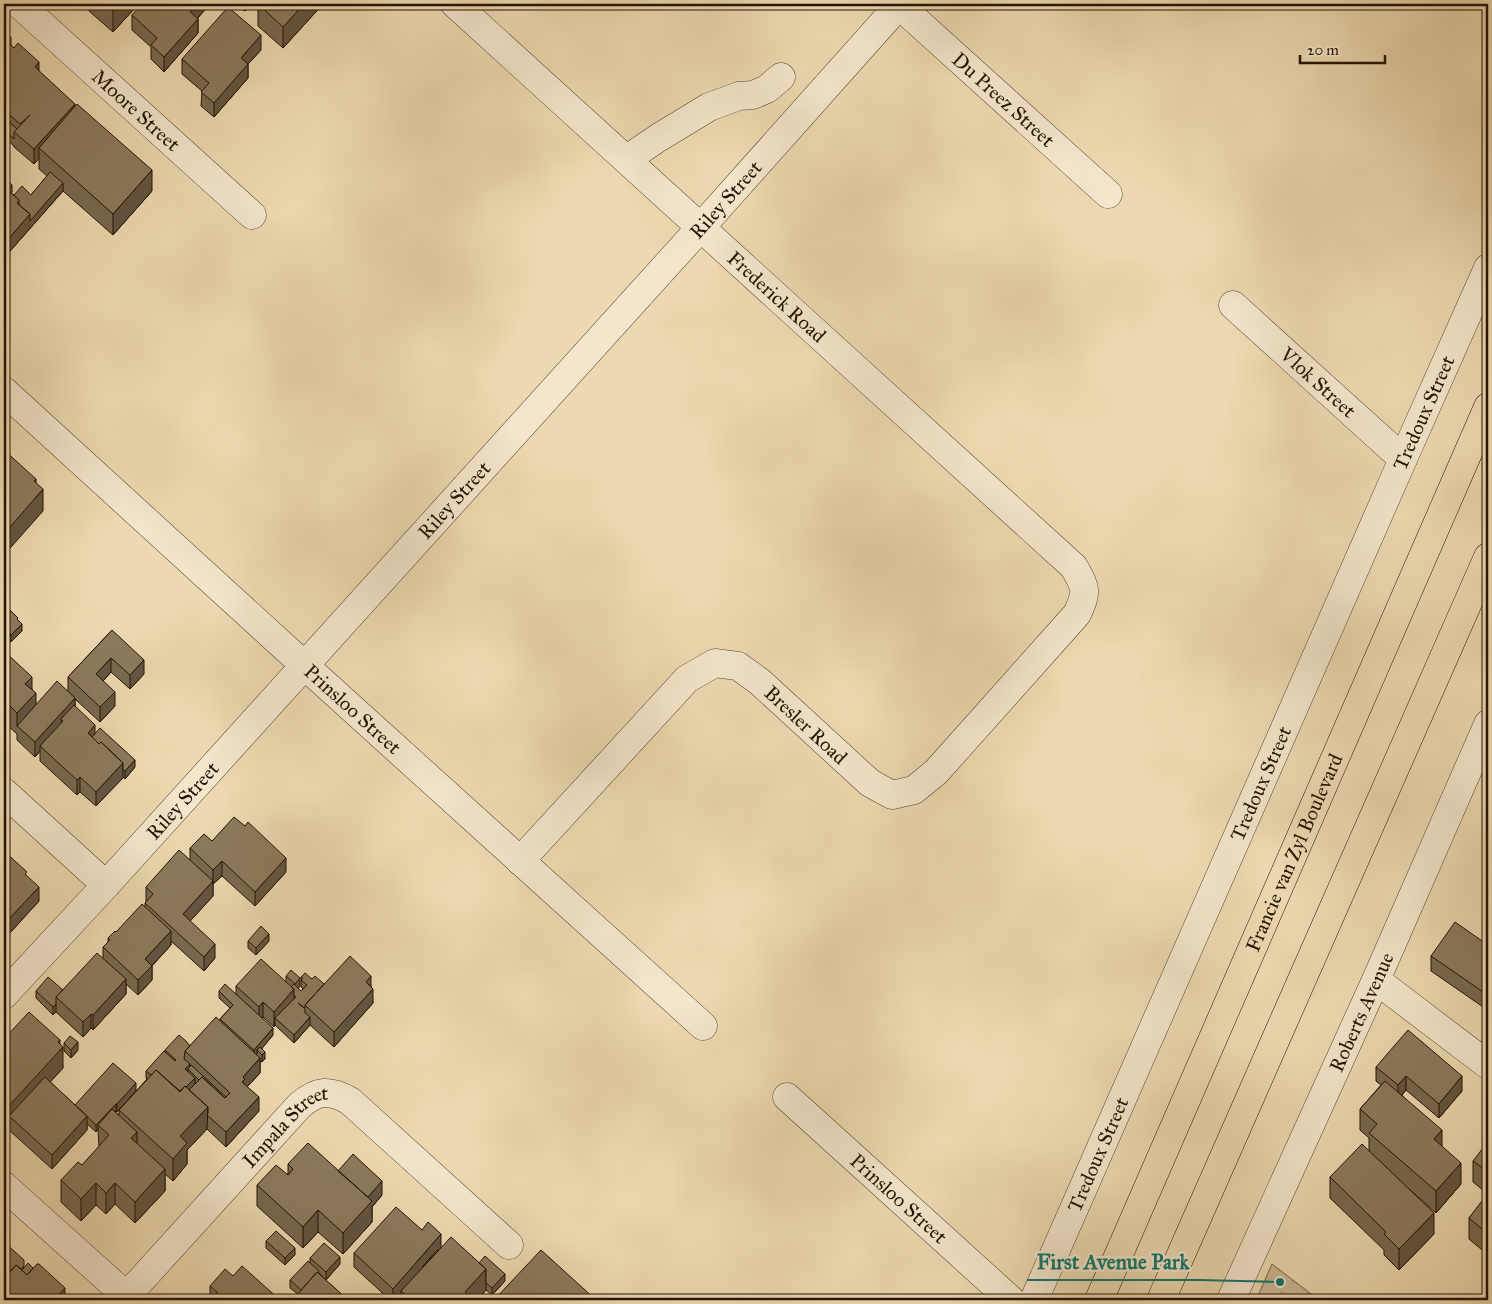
<svg xmlns="http://www.w3.org/2000/svg" width="1492" height="1304" viewBox="0 0 1492 1304" font-family="'IM FELL Great Primer',serif">
	<defs>
		<pattern id="park-tufts" width="24" height="20" patternUnits="userSpaceOnUse" patternTransform="scale(1.25)"><rect width="24" height="20" fill="#cab793"/><path d="M3 7l-1-3M5 7V3M7 7l1-3M15 17l-1-3M17 17v-4M19 17l1-3" fill="none" stroke="#ad9c7d"/></pattern>
	</defs>
	<rect width="100%" height="100%" fill="#edd9b1"/>
	<filter id="stains"><feTurbulence type="fractalNoise" baseFrequency=".004" numOctaves="4"/><feColorMatrix values="0 0 0 0 .2 0 0 0 0 .09 0 0 0 0 .02 0 0 0 .5 -.17"/></filter>
	<radialGradient id="worn" r=".72"><stop offset=".6" stop-color="#630" stop-opacity="0"/><stop offset="1" stop-color="#630" stop-opacity=".3"/></radialGradient>
	<path fill="url(#park-tufts)" stroke="#76654a" d="M1272,1264L1319,1300H1256Z"/>
	<g fill="none" stroke-linecap="round" stroke-linejoin="round">
		<g stroke="#55442e" stroke-width="29">
			<g id="minor">
				<path id="s1" d="M19,4L252,215"/>
				<path id="s2" d="M455,4L1074,567C1086,589 1088,590 1077,614L936,772L914,790L892,795L870,783L760,682L738,666L715,663L687,679L520,861"/>
				<path id="s3" d="M899,5L1108,194"/>
				<path d="M627,159L658,138L709,107L739,96L753,95L767,89L781,77"/>
				<path id="s4" d="M1233,305L1403,459"/>
				<path id="s5" d="M4,391L304,665L703,1026"/>
				<path d="M4,792L106,885"/>
				<path d="M1376,980L1488,1065"/>
				<path id="s6" d="M4,995L106,885L701,227L900,4"/>
				<path id="s7" d="M787,1097L1011,1300"/>
				<path d="M4,1186L131,1300"/>
				<path id="s8" d="M123,1300L299,1106C317,1090 330,1089 350,1101L509,1245"/>
				<path id="s9" d="M1034,1300L1403,459L1488,268"/>
				<path id="s10" d="M1231,1300L1376,980L1488,724"/>
			</g>
		</g>
		<g stroke="#221302" stroke-width="29">
			<g id="major">
				<path id="s11" d="M1099,1300L1488,407"/>
				<path d="M1161,1300L1488,557"/>
			</g>
		</g>
		<use href="#minor" stroke="#f3e6cc" stroke-width="28"/>
		<use href="#major" stroke="#edd9b1" stroke-width="28"/>
	</g>
	<path fill="#786950" stroke="#221302" d="M89,4H134V9L113,32L89,11Z
		M210,4L198,18V33L164,72L151,59V47L132,30V15Z
		M240,4H256L252,8L248,4V8L245,11L240,8Z
		M258,4H323L283,48L258,26Z
		M4,31L11,45L39,71L75,107L152,191L113,235L63,191L4,258V177L12,192L11,193L14,195H31L47,176L39,169V159L34,164L14,147V145V146L4,137Z
		M261,50L248,64V78L214,117L201,106L202,91L182,74V59Z
		M4,610L18,621L22,631L11,642L7,638L4,641Z
		M112,630L144,674L130,689L111,672L103,681L115,706L100,722L75,699V707L95,733L135,767L125,779L123,777L96,806L80,792L77,795L40,761V751L35,757L17,740V734L7,725L4,729V651L32,689L36,705L68,691V677Z
		M212,841L286,872L255,906L222,876L213,884V896L190,921L215,958L204,971L171,941V945L152,966V980L138,995L126,984V994L93,1030L91,1028L83,1037L56,1012L53,1015L36,998V991L63,990L103,958V947L108,942V938L116,932L145,907V903L146,902V887L190,860V848Z
		M4,851L27,876L39,901L8,935L4,931Z
		M248,941H269L256,955L248,948Z
		M1488,945L1486,1009L1431,971V956Z
		M286,976L300,986L298,988L301,991L303,989L301,987V977L312,979L324,984L371,986L373,1003L334,1047L310,1025L294,1043L275,1025L274,1027L263,1017L262,1018L273,1035L262,1048L265,1059L262,1062L260,1061V1073L247,1087L259,1111L226,1147L207,1129L187,1150V1164L173,1181L165,1174V1191L135,1223L115,1204L106,1214L96,1205L81,1221L61,1202V1180L82,1165L99,1147L98,1129L96,1132L87,1124V1130L52,1169L9,1130L4,1039L60,1044L63,1068L50,1082L75,1105L136,1091L117,1112L116,1111L115,1112L119,1115V1110L147,1079L146,1078V1071L165,1052V1050L186,1042L190,1046L220,1021V1019L230,1008L219,998V991L236,994V986L286,982Z
		M64,1043L78,1050L71,1058L64,1051Z
		M1376,1067L1462,1091L1439,1118L1406,1090L1402,1095L1442,1146L1461,1184L1436,1213L1408,1188L1434,1234L1399,1270L1384,1255V1250L1330,1198V1177L1369,1151V1138L1360,1130V1109L1381,1085L1376,1081Z
		M1488,1153V1255L1469,1239V1218L1488,1194L1473,1182V1161Z
		M288,1164L338,1171L382,1195L372,1207V1222L343,1254L318,1232L303,1248L257,1206V1185L288,1174Z
		M266,1241L295,1255L285,1265L266,1248Z
		M4,1242L24,1268L65,1300H4Z
		M441,1248L479,1263L505,1281L492,1295L486,1290L477,1300H401V1294L396,1300H390L354,1267V1253Z
		M310,1258L340,1264L326,1280L319,1273V1274L348,1300H298V1294L290,1288V1280L310,1264Z
		M233,1276L280,1300H210V1286Z"/>
	<path fill="#625541" stroke="#221302" d="M119,4H134V9L113,32V11Z
		M198,4H210L190,26V12Z
		M245,4H248V8L245,11Z
		M304,4H323L283,48V27Z
		M198,19V33L164,72V57Z
		M261,35V50L248,64V78L214,117V103L241,58Z
		M39,62V77L35,67Z
		M75,104V118L39,148V159L34,164V149Z
		M152,170V191L113,235V214Z
		M63,183V191L4,258V244L30,214Z
		M12,185V192L5,200V193Z
		M36,479V498L43,489V511L4,555V534Z
		M22,624V631L11,642V635Z
		M7,630V638L4,641V633Z
		M111,658V672L96,689V674Z
		M144,660V674L130,689V675Z
		M32,677V697L36,693V714L17,726V713L25,684Z
		M115,692V706L100,722V707Z
		M75,698V713L63,721L61,719V728L40,746V751L35,757V742Z
		M7,703V725L4,729V708Z
		M95,725V739L88,733Z
		M135,760V767L125,779V771Z
		M123,763V778L96,806V792Z
		M80,777V792L77,795V780Z
		M286,858V872L255,906V892Z
		M222,861V876L213,884V870Z
		M213,881V896L183,929V914Z
		M39,887V901L8,935V920Z
		M171,931V945L145,973L152,966V980L138,995V980L145,959Z
		M269,934V941L256,955V948Z
		M215,944V958L204,971V957Z
		M371,976V990L366,982Z
		M300,978V986L295,992V984Z
		M126,979V994L93,1030V1015Z
		M294,989V1004L275,1018V1025L274,1027V1012Z
		M373,989V1003L334,1047V1032Z
		M1488,990V1005L1486,1009V994Z
		M263,1002V1017L259,1021V1007Z
		M56,1004V1012L53,1015V1007Z
		M91,1014V1028L83,1037V1022Z
		M310,1017V1025L294,1043V1035Z
		M273,1028V1035L259,1052L257,1050V1054L254,1057V1050Z
		M60,1040V1051L63,1047V1068L15,1121L9,1116V1127L4,1133V1111Z
		M78,1042V1050L71,1058V1050Z
		M265,1052V1059L262,1062V1055Z
		M260,1058V1073L245,1089L242,1097L243,1077Z
		M190,1064V1070L188,1069V1073L185,1069Z
		M1406,1076V1090L1398,1099V1085Z
		M1462,1076V1091L1439,1118V1104Z
		M195,1078V1085L181,1100V1092Z
		M136,1083V1091L117,1112V1104Z
		M259,1097V1111L226,1147V1132Z
		M116,1104V1111L101,1127L98,1125V1129L96,1132V1125Z
		M208,1107L207,1129L187,1150V1164L173,1181V1159L180,1136Z
		M87,1116V1130L52,1169V1155Z
		M1442,1130V1152L1434,1139Z
		M137,1132V1153L131,1138Z
		M1461,1163V1184L1436,1213V1191Z
		M165,1169V1191L135,1223V1202Z
		M382,1181V1195L372,1207V1222L343,1254V1233L366,1199Z
		M96,1183V1205L81,1221V1199Z
		M115,1183V1204L106,1214V1193Z
		M318,1210V1232L303,1248V1227Z
		M1434,1213V1234L1399,1270V1249Z
		M441,1234V1249L423,1266V1270L401,1291V1294L396,1300H393V1289Z
		M295,1248V1255L285,1265V1258Z
		M340,1257V1264L326,1280V1272Z
		M486,1269V1290L477,1300H465V1292Z
		M505,1274V1281L492,1295V1288Z
		M65,1288V1300H54Z"/>
	<path fill="#8c7a5d" stroke="#221302" d="M105,4H119L113,11Z
		M142,4H198L190,12L198,19L164,57L151,45L157,38L132,15Z
		M258,4H304L283,27Z
		M228,7L261,35L241,58L248,64L214,103L201,92L209,83L182,59Z
		M4,31L11,37V45L14,48L18,43L39,62L35,67L75,104L34,149L14,132L30,115L20,124L4,110Z
		M77,104L152,170L113,214L39,148Z
		M4,117L17,129L14,132V139L4,130Z
		M50,172L63,183L30,221V214L19,205V200L14,195L22,186L31,195Z
		M4,177L12,185L8,190L4,187Z
		M4,187L19,200L17,203L30,214L4,244Z
		M4,450L36,479L34,481L43,489L4,534Z
		M7,607L18,618L17,619L22,624L11,635L7,630L4,633V610Z
		M112,630L144,660L130,675L111,658L96,674L115,692L100,707L68,677Z
		M4,651L32,677L25,684L36,693L17,713L7,703L4,708Z
		M57,681L75,698L35,742L17,726Z
		M74,705L95,725L88,733L99,744L101,742L123,763L96,792L80,777L77,780L40,746L63,721L61,719Z
		M100,728L135,760L125,771L123,770V763L101,742L99,744L92,737Z
		M234,817L245,826L248,822L286,858L255,892L222,861L213,870L190,848L204,834L212,841Z
		M179,850L213,881L183,914L215,944L204,957L145,903L153,894L146,887Z
		M4,851L27,872L25,874L39,887L8,920L4,916Z
		M142,904L171,931L145,959L152,966L138,980L103,947L110,940L108,938L115,931L116,932Z
		M1455,922L1488,945V990L1486,994L1431,956Z
		M261,926L269,934L256,948L248,941Z
		M97,953L126,979L93,1015L91,1014L83,1022L56,997Z
		M350,956L371,976L366,982L373,989L334,1032L305,1005Z
		M261,959L294,989L274,1012L263,1002L259,1007L236,986Z
		M291,970L300,978L295,984L286,976Z
		M305,973L312,979L315,976L324,984L305,1005V1008L298,1003L305,1009V1013L310,1017L294,1035L275,1018L296,997L294,996V989L291,987L294,984L301,991L307,985L301,980L303,978L301,977Z
		M48,977L63,990L56,997V1004L53,1007L36,991Z
		M225,984L273,1028L254,1050L220,1019L233,1005L219,991Z
		M29,1012L60,1040L58,1042L63,1047L4,1111V1039Z
		M216,1017L260,1058L243,1077L245,1079L242,1082L259,1097L226,1132L207,1115L208,1114V1107L189,1090L202,1077L225,1098L230,1093L185,1051Z
		M1408,1030L1462,1076L1439,1104L1406,1076L1398,1085L1376,1067Z
		M179,1035L186,1041L190,1046L185,1051L184,1059L190,1064L185,1069L195,1078L186,1087L185,1086L180,1091L156,1070L151,1075L146,1071L164,1051L175,1061L176,1060L165,1050Z
		M70,1036L78,1042L71,1050L64,1043Z
		M260,1047L265,1052L262,1055L257,1050Z
		M113,1063L136,1083L117,1104H116L96,1125L75,1105Z
		M191,1065L226,1097L225,1098L202,1077L199,1080L188,1069Z
		M156,1070L180,1092L185,1086L208,1107L180,1136L187,1143L173,1159L119,1110Z
		M45,1077L87,1116L52,1155L9,1116Z
		M1385,1081L1442,1130L1434,1139L1461,1163L1436,1191L1369,1133L1377,1124L1360,1109Z
		M112,1109L137,1132L131,1138L165,1169L135,1202L115,1183L106,1193L96,1183L81,1199L61,1180L78,1162L82,1165L109,1135L98,1125Z
		M308,1143L372,1201L343,1233L318,1210L303,1227L257,1185L276,1165L288,1175L293,1169L288,1164Z
		M1362,1144L1434,1213L1399,1249L1384,1234L1386,1232L1330,1177Z
		M1483,1148L1488,1153V1172L1473,1161Z
		M353,1154L382,1181L368,1197L338,1171Z
		M1488,1193V1234L1469,1218Z
		M396,1207L422,1230L428,1222L441,1234L393,1289L354,1253Z
		M276,1231L295,1248L285,1258L266,1241Z
		M451,1237L486,1269L465,1292L470,1297L467,1300H412L401,1291Z
		M4,1242L24,1260V1266L21,1269L16,1265L7,1275L4,1272Z
		M324,1243L340,1257L326,1272L310,1258Z
		M437,1250L438,1251L423,1267V1266Z
		M541,1250L596,1300H494Z
		M485,1256L505,1274L492,1288L486,1283V1269L479,1263Z
		M308,1261L319,1271L318,1273L317,1272L301,1290L290,1280Z
		M28,1263L33,1268L27,1275L22,1270Z
		M37,1264H39L65,1288L54,1300H4V1279L16,1265L27,1275Z
		M242,1266L280,1300H211L218,1293L210,1286L225,1269L233,1276Z
		M317,1272L348,1300H305L298,1294Z"/>
	<g text-anchor="middle" stroke-width="5" stroke-linejoin="round" paint-order="stroke">
		<g font-size="20" fill="#221302" stroke="#f3e6cc">
			<text dy="7" stroke="none"><textPath href="#s3" startOffset="141">Du Preez Street</textPath></text>
			<text dy="7" stroke="none"><textPath href="#s1" startOffset="158">Moore Street</textPath></text>
			<text dy="7" stroke="none"><textPath href="#s6" startOffset="1074">Riley Street</textPath></text>
			<text dy="7" stroke="none"><textPath href="#s2" startOffset="435">Frederick Road</textPath></text>
			<text dy="7" stroke="none"><textPath href="#s4" startOffset="115">Vlok Street</textPath></text>
			<text dy="7" stroke="none"><textPath href="#s9" startOffset="969">Tredoux Street</textPath></text>
			<text dy="7" stroke="none"><textPath href="#s6" startOffset="669">Riley Street</textPath></text>
			<text dy="7" stroke="none"><textPath href="#s5" startOffset="472">Prinsloo Street</textPath></text>
			<text transform="translate(806 725) rotate(43)" y="7">Bresler Road</text>
			<text dy="7" stroke="none"><textPath href="#s9" startOffset="564">Tredoux Street</textPath></text>
			<text dy="7" stroke="none"><textPath href="#s6" startOffset="264">Riley Street</textPath></text>
			<text dy="7" stroke="none"><textPath href="#s11" startOffset="488">Francie van Zyl Boulevard</textPath></text>
			<text dy="7" stroke="none"><textPath href="#s10" startOffset="316">Roberts Avenue</textPath></text>
			<text dy="7" stroke="none"><textPath href="#s8" startOffset="239">Impala Street</textPath></text>
			<text dy="7" stroke="none"><textPath href="#s9" startOffset="159">Tredoux Street</textPath></text>
			<text dy="7" stroke="none"><textPath href="#s7" startOffset="151">Prinsloo Street</textPath></text>
		</g>
	</g>
	<path fill="none" stroke="#0f766e" stroke-width="2" d="M1280 1282L1199 1280H1027"/>
	<circle fill="#0f766e" stroke="#f3e6cc" stroke-width="2" cx="1280" cy="1282" r="5"/>
	<g font-size="21" text-anchor="middle" font-weight="bold" fill="#0f766e" stroke="#f3e6cc" stroke-width="5" stroke-linejoin="round" paint-order="stroke">
		<text x="1113" y="1269">First Avenue Park</text>
	</g>
	<rect width="1492" height="1304" fill="none" stroke="#edd9b1" stroke-width="20"/>
	<rect x="5" y="5" width="1482" height="1294" fill="none" stroke="#221302" stroke-width="2.5"/>
	<rect x="10" y="10" width="1472" height="1284" fill="none" stroke="#221302"/>
	<path d="M1300 55v8h85v-8" fill="none" stroke="#221302" stroke-width="2.5"/>
	<text x="1307" y="55" font-size="15" fill="#221302" stroke="#f3e6cc" stroke-width="4" paint-order="stroke">20 m</text>
	<rect width="100%" height="100%" filter="url(#stains)"/>
	<rect width="100%" height="100%" fill="url(#worn)"/>
</svg>
